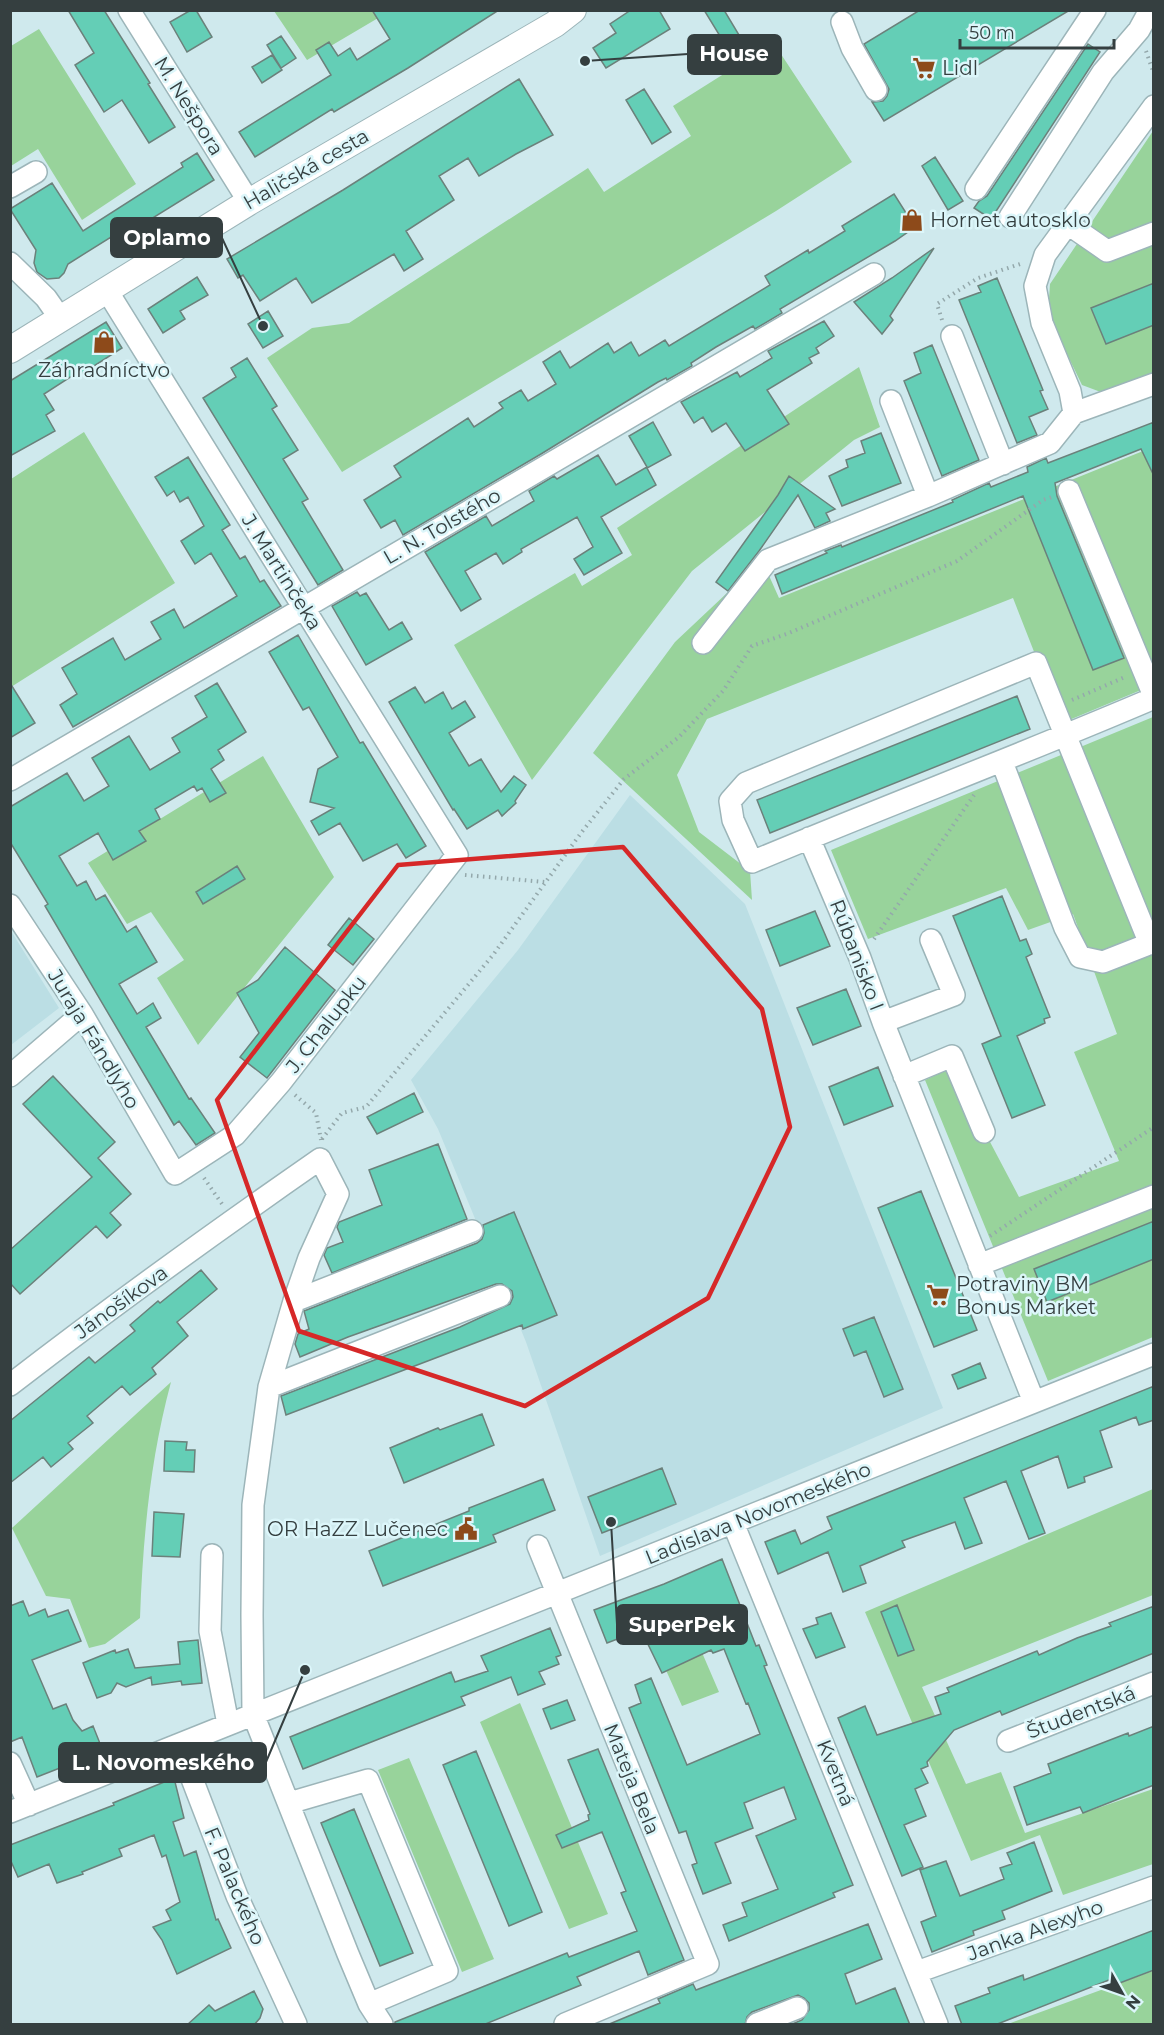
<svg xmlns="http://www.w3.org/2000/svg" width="1164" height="2035" viewBox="0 0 1164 2035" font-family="Montserrat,sans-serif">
	<rect width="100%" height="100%" fill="#cfe9ed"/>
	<path fill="#bbdee4" d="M630,795L745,904L943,1408L600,1556L526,1342L438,1129L411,1080L518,950Z
		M11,931L59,1008L11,1045H10Z"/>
	<path fill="#98d39b" d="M274,11H390L307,60Z
		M39,29L136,184L82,220L38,149L11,166V46Z
		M775,45L852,162L776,211L342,472L267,358L312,328L349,323L588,168L604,192L691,136L673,106L738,65Z
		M1153,131V376L1106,394L1082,385L1048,315L1050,284Z
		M859,367L880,427L854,440L692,571L532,780L454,645L575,573L582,586L632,555L617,528Z
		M84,432L175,583L11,687V479Z
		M1153,447V685L1062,723L1013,598L707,719L677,775L699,832L750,871L752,900L593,753L675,642L762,560L779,598Z
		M1153,717V1337L1048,1381L925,1080L951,1068L1019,1197L1119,1161L1074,1052L1117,1034L1073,914L1028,930L1006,888L868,939L831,850Z
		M263,756L334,877L198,1045L157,978L184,960L151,912L127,924L88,863Z
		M171,1382C150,1460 143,1537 140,1618L105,1644L89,1648L70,1599L46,1596L12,1528Z
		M1153,1489V1595L922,1687L966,1784L1001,1772L1025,1833L1153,1789V1864L1063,1895L1040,1835L971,1861L865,1612Z
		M694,1634L719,1692L682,1706L657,1650Z
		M520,1703L608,1914L569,1929L480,1722Z
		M409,1758L494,1959L462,1972L378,1770Z
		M1153,1971V2024H1008Z"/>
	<path fill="#64ceb6" stroke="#6b817b" stroke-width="1.5" d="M68,10H104L150,83L148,84L175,127L149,143L122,100L104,112L75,65L94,53Z
		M191,10H196L212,37L187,52L170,22Z
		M372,10H499L408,68L334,112L332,109L255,157L239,132L331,75L316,50L329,42L338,56L350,48L357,60L390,39Z
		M631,10H659L670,29L606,68L593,48L616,33L610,24Z
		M704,10H724L748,50L734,59Z
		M920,10H1070L884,121L872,102L883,101L887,96L889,89L864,44Z
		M281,36L296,58L281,68L267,45Z
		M1088,44L1100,52L991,219L974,208L979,201L987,196Z
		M272,55L282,70L262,83L252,67Z
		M519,79L553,135L516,154L479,176L468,158L439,176L454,200L406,231L423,259L404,271L394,254L312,303L296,278L260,301L243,275L238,278L227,259L343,190Z
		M644,89L671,132L652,144L626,100Z
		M197,153L214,180L138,227L139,230L116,245L111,237L68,264L64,273L59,278L47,279L37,272L34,263L36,250L10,209L52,183L83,231L183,167L181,163Z
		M935,157L963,201L948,210L922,166Z
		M894,194L915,227L895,241L780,309L782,313L755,329L753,326L716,347L691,363L692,366L667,380L666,378L658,382L541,454L403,535L395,520L381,528L364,500L401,477L394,466L468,418L474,427L503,408L499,403L521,390L528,401L556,384L543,362L560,351L570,368L608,343L614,353L631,342L639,356L665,340L669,346L770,285L765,276L808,250L809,253L845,231L842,226Z
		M934,248L890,316L893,320L882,334L854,302L892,278Z
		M197,277L208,295L180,311L185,319L163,333L148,309Z
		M997,278L1043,390L1040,391L1048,409L1029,417L1037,435L1017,443L959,300L981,292L978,286Z
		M1154,283V325L1106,344L1091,308Z
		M268,311L283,336L263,348L248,324Z
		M824,321L834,336L816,348L819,353L809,358L812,363L767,390L789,424L745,451L726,423L712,432L703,417L694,423L681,402L737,372L740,377L772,358L768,351Z
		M106,322L122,348L80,375L78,372L44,394L54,410L46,415L55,431L10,456V381Z
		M932,345L979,460L942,476L904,381L921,373L914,353Z
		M247,358L277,406L272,409L298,450L283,459L308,499L302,502L343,570L318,585L203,398L236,377L231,368Z
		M653,422L671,455L647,468L656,485L601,517L622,553L584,575L574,559L593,547L577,517L521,549L522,552L503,564L496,553L465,571L481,599L461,611L425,552L486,516L492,526L534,501L529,491L554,476L557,479L598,455L616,485L647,467L629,436Z
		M1154,422V476L1141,449L1055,483L1057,496L1124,658L1093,670L1023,496L782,594L775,575L827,553L825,551L841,545L842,547L953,502L952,500L989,483L991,487L1028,472L1027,467L1046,458L1048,463Z
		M881,433L901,483L842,506L829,476L848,467L846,460L865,453L861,441Z
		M188,457L230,525L222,530L240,559L245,556L260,582L264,580L281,606L73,727L60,705L77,694L62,668L113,638L125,660L161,639L151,622L174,609L184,628L237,596L211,553L195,564L181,541L204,526L188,497L180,502L174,491L167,496L155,477Z
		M789,476L835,509L826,513L830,521L815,528L798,495L759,551L728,591L716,582L778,495Z
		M357,592L360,596L366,593L389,630L402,622L412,639L366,665L332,606Z
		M298,635L360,743L363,742L426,846L406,858L397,844L363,861L340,823L319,835L311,821L334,808L310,802L318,769L338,757L309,707L303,710L269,652Z
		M10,683L35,723L10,738Z
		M217,683L246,732L218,750L224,760L211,769L226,793L210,802L202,788L197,791L194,786L155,809L160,819L139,831L146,841L113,860L98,833L59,856L77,886L86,881L96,900L105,895L127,932L136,926L157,962L119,984L137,1014L153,1003L161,1018L146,1027L189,1099L191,1098L215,1133L196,1145L179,1121L174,1125L45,906L48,904L10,842V807L67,773L84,801L109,786L92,758L129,736L150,770L180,752L172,738L207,717L195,696Z
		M415,687L425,703L443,692L452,709L465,701L475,717L449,733L469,766L481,759L501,792L514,776L526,785L515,801L516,803L502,816L498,810L467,829L454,809L453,810L389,702Z
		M1017,696L1030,729L770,833L757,800Z
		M237,866L245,879L203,904L196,892Z
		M1002,896L1020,941L1026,939L1032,954L1026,957L1050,1017L1044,1019L1045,1023L1017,1036L1045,1105L1012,1118L982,1044L1001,1036L953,916Z
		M815,911L830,946L780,966L766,930Z
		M349,918L374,939L353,965L328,945Z
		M285,947L335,990L267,1078L240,1057L259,1033L237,993L258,980Z
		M846,989L861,1026L813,1045L797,1008Z
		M878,1067L893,1106L844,1125L829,1087Z
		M53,1076L115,1142L98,1158L131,1194L110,1213L121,1225L107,1238L96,1226L20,1294L10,1283V1250L92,1177L23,1104Z
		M414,1093L423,1112L377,1134L367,1117Z
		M438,1144L467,1219L332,1273L324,1255L327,1248L343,1242L337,1227L339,1222L382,1205L369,1170Z
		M921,1191L977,1330L934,1347L878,1208Z
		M514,1212L557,1315L523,1329L522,1325L286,1415L281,1396L460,1327L510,1304L513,1297L512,1291L502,1284H496L348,1337L300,1357L295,1344L298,1334L309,1329L304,1311L477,1243L482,1239L484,1233L483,1225Z
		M1154,1221V1259L1047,1302L1034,1269Z
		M201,1270L217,1289L177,1322L188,1336L152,1368L156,1374L130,1395L122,1386L87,1416L93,1423L68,1443L73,1449L51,1467L43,1457L10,1483V1421L89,1357L95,1363L135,1331L130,1325L158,1301L160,1303Z
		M874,1317L903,1389L884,1397L866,1351L854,1356L843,1329Z
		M980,1363L986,1378L958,1389L952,1375Z
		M1154,1386V1420L1139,1425L1136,1417L1100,1431L1112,1467L1084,1477L1085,1482L1068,1488L1058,1456L1021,1471L1045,1533L1029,1539L1006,1481L964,1498L982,1543L965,1549L955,1522L902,1541L905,1547L860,1566L866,1583L843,1592L828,1552L778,1574L765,1542L795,1530L801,1544L832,1529L827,1517Z
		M482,1414L494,1445L404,1483L390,1448L438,1428L440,1430Z
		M165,1441L187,1442L186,1450H195L194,1472L164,1471Z
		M662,1468L676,1504L602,1533L588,1497Z
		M543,1479L555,1510L493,1535L496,1542L383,1586L369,1551L469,1511V1508Z
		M154,1512L184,1514L180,1557L152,1556Z
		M722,1559L756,1646L759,1645L767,1665L764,1666L853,1885L833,1893L835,1897L729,1941L723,1925L747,1916L742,1903L778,1889L756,1836L796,1819L784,1787L744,1803L753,1828L715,1843L731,1883L703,1894L692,1865L697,1863L686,1831L679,1833L629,1708L641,1703L635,1685L651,1678L687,1765L760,1734L748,1703L746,1704L724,1649L713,1653L711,1650L662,1673L641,1630L607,1643L594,1610L664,1584Z
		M23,1601L29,1616L45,1609L48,1617L68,1610L81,1641L32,1660L53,1709L66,1704L73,1720L82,1731L93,1726L103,1751L37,1777L22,1737L10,1742V1606Z
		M897,1605L914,1650L898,1656L881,1612Z
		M1154,1606V1653L1002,1715L1000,1711L954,1730L927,1762L928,1766L921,1769L928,1783L915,1789L926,1816L904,1825L923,1867L902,1876L838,1718L865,1706L877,1735L941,1714L935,1697L949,1692L947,1688L1037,1651L1039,1655L1077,1638L1111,1626L1109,1623Z
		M831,1613L845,1647L816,1658L803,1629L818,1624L816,1618Z
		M550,1628L561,1655L556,1657L559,1664L539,1672L545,1684L518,1695L511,1677L461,1697L465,1705L303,1769L290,1737L451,1672L455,1682L488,1671L481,1656Z
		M198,1640L202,1683L182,1685L181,1681L152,1685L151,1677L126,1687L117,1683L111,1693L97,1698L83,1663L115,1650L116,1653L128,1649L135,1668L180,1664L178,1642Z
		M567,1700L575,1720L551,1729L543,1709Z
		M1154,1726V1785L1083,1813L1080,1807L1027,1825L1014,1787L1051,1773L1048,1764L1128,1733L1129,1736Z
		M598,1749L684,1960L648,1975L639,1951L577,1977L581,1985L483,2025H395V2022L567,1953L569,1957L637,1931L621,1893L626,1891L602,1832L562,1848L556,1835L589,1820L588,1815L590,1814L568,1760Z
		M476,1751L542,1912L509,1926L443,1765Z
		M174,1778L184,1818L173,1822L184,1856L196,1851L216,1920L218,1919L231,1948L177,1974L162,1940L153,1927L171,1920L166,1910L180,1902L166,1855L162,1857L154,1835L119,1849L122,1856L82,1872L83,1874L57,1883L49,1864L18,1877L10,1859V1845L114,1805L113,1803Z
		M354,1809L413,1953L380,1966L321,1823Z
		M1034,1842L1052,1891L1002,1911L1005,1919L973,1931L974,1935L932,1952L921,1922L936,1916L920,1870L946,1861L960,1896L1004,1879L1000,1868L1012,1864L1007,1853Z
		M868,1924L882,1959L845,1974L856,2004L895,1988L910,2025H790L802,2020L809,2010V2003L804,1998L798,1995L752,2012L747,2017L745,2025H607L660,2003L658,1999L693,1984L696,1990Z
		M1154,1930V1970L1117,1984L1114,1978L995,2025H962L955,2006L990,1993L988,1988L1023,1975L1024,1980Z
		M254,1991L263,2009L260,2018L254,2025H187L209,2005L215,2011Z"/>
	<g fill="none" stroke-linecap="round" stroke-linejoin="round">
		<g stroke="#9cb5b9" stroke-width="24">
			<path id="minor" d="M129,10L249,202
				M842,22L852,48L876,90
				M1154,106L1045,255L1035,286L1042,323L1070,391L1074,413L1154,384
				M10,187L36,172
				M976,189L1095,10
				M1010,217L1103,72L1139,30L1150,10
				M1068,224L1107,251L1154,233
				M10,263L46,298L60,318
				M952,336L1003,464
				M891,401L928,496L1050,443L1074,413
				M1069,491L1154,696
				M703,643L768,560L928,496
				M1002,762L1065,928L1080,957L1103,962L1154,942
				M10,780L874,274
				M809,838L860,958L883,1022L1034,1402
				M10,905L82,1014L175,1174L235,1135L281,1082L457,855L106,289
				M1150,944L1036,663L746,783L730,801L733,820L752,862C885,806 1021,755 1154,698
				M883,1022L954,995L931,940
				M10,1076L82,1014
				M904,1076L952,1056L984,1132
				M979,1265L1154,1196
				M294,1301L472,1231
				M10,1385C111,1307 215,1232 320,1159L338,1194L309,1258L294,1301L269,1387L253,1505L252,1615L253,1714L348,1954L369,2004L382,2024
				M269,1387L500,1296
				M733,1523L937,2024
				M538,1546L708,1964L565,2024
				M212,1555L210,1631L228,1724
				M1008,1741L1154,1683
				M179,1745L237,1896L296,2024
				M10,1763L29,1805
				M289,1803L368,1780L447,1971L369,2004
				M10,1812L1154,1354
				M917,1972L1154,1887
				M757,2024L797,2008"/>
		</g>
		<g stroke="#9cb5b9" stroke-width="28">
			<path id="major" d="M10,350L249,202L555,24L573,10"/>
		</g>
		<path stroke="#94a8ab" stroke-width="4" stroke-dasharray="1.5 4.5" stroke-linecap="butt" d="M1146,51L1154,74
			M942,320L937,304L978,278L1023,263
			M1072,700L1125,677
			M465,875L545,882
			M874,939L974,795
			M295,1095L316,1113L321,1140
			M322,1139L342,1113L366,1107L493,955L581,833L624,779L679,737L723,691L752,646L789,633L957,561L1043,500L1052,497
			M204,1178L222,1204
			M990,1236L1154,1127"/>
		<use href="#minor" stroke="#fff" stroke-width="21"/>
		<use href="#major" stroke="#fff" stroke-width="26"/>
	</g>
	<path fill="none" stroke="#d62828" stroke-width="4.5" stroke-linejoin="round" d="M623,847L762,1009L790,1127L708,1298L525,1406L299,1331L217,1100L398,865Z"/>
	<defs>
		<g id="supermarket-bare" transform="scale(1.8)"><path d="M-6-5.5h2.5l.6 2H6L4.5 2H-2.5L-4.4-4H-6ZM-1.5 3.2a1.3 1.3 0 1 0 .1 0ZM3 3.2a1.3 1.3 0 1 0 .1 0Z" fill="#8d4a1a" stroke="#dcf6fa" stroke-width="2.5" paint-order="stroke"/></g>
		<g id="shop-bare" transform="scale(1.8)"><path d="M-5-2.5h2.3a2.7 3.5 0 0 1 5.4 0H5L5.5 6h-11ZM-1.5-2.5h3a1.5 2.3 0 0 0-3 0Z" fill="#8d4a1a" stroke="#dcf6fa" stroke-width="2.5" paint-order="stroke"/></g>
		<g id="civic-bare" transform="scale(1.8)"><path d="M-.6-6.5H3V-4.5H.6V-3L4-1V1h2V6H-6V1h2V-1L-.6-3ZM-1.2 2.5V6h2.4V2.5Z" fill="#8d4a1a" stroke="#dcf6fa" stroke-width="2.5" paint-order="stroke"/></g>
	</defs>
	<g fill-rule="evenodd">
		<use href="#supermarket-bare" x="924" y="68"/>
		<use href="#shop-bare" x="912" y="220"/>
		<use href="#shop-bare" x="104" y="342"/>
		<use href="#supermarket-bare" x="938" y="1295"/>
		<use href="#civic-bare" x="466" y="1529"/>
	</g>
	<g text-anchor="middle" stroke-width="5" stroke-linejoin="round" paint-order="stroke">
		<g font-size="20" fill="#353f40" stroke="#dcf6fa" text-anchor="start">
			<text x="942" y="75">Lidl</text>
			<text x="930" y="227">Hornet autosklo</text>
			<text x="104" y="377" text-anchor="middle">Záhradníctvo</text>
			<text x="956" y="1291">Potraviny BM<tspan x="956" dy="23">Bonus Market</tspan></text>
			<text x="448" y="1536" text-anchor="end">OR HaZZ Lučenec</text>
		</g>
		<g font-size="20" fill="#353f40" stroke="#dcf6fa">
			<text transform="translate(189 106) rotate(58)" y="7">M. Nešpora</text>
			<text transform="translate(306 169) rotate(-30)" y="7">Haličská cesta</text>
			<text transform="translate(442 526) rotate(-30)" y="7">L. N. Tolstého</text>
			<text transform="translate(282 572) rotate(58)" y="7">J. Martinčeka</text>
			<text transform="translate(857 955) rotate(69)" y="7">Rúbanisko I</text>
			<text transform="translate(326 1024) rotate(-52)" y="7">J. Chalupku</text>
			<text transform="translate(94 1039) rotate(59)" y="7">Juraja Fándlyho</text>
			<text transform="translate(121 1302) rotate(-36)" y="7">Jánošíkova</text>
			<text transform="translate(758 1513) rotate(-22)" y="7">Ladislava Novomeského</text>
			<text transform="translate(1081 1712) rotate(-21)" y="7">Študentská</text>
			<text transform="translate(836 1773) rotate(68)" y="7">Kvetná</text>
			<text transform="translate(632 1779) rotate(68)" y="7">Mateja Bela</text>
			<text transform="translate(235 1886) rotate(67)" y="7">F. Palackého</text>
			<text transform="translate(1035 1930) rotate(-20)" y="7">Janka Alexyho</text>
		</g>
	</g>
	<path fill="none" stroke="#353f40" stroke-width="2" d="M585 61L688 54M263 326L222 238M611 1522L617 1624M305 1670L266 1762"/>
	<g fill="#353f40" stroke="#dcf6fa" stroke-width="2">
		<circle cx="585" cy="61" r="6"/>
		<circle cx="263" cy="326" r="6"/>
		<circle cx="611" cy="1522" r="6"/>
		<circle cx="305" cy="1670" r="6"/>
	</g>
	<g fill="#353f40" stroke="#353f40" stroke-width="2">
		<rect x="688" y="35" width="93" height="39" rx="6"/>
		<rect x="111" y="218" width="111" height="39" rx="6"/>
		<rect x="617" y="1605" width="130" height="39" rx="6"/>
		<rect x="59" y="1743" width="207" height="39" rx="6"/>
	</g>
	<g font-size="21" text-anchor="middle" font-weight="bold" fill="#fff">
		<text x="734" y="61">House</text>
		<text x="167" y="245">Oplamo</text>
		<text x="682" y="1632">SuperPek</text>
		<text x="163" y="1770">L. Novomeského</text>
	</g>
	<rect width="1164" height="2035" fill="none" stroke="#353f40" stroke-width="24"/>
	<g transform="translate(1122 1993) rotate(130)" stroke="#dcf6fa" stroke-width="4.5" paint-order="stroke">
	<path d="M0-4.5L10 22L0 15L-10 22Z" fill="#353f40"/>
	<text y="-9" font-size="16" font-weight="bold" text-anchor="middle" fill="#353f40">N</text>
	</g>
	<path d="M960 39v9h154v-9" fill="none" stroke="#353f40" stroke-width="3"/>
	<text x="969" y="39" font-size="18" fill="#353f40" stroke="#dcf6fa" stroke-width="4.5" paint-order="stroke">50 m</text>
</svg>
